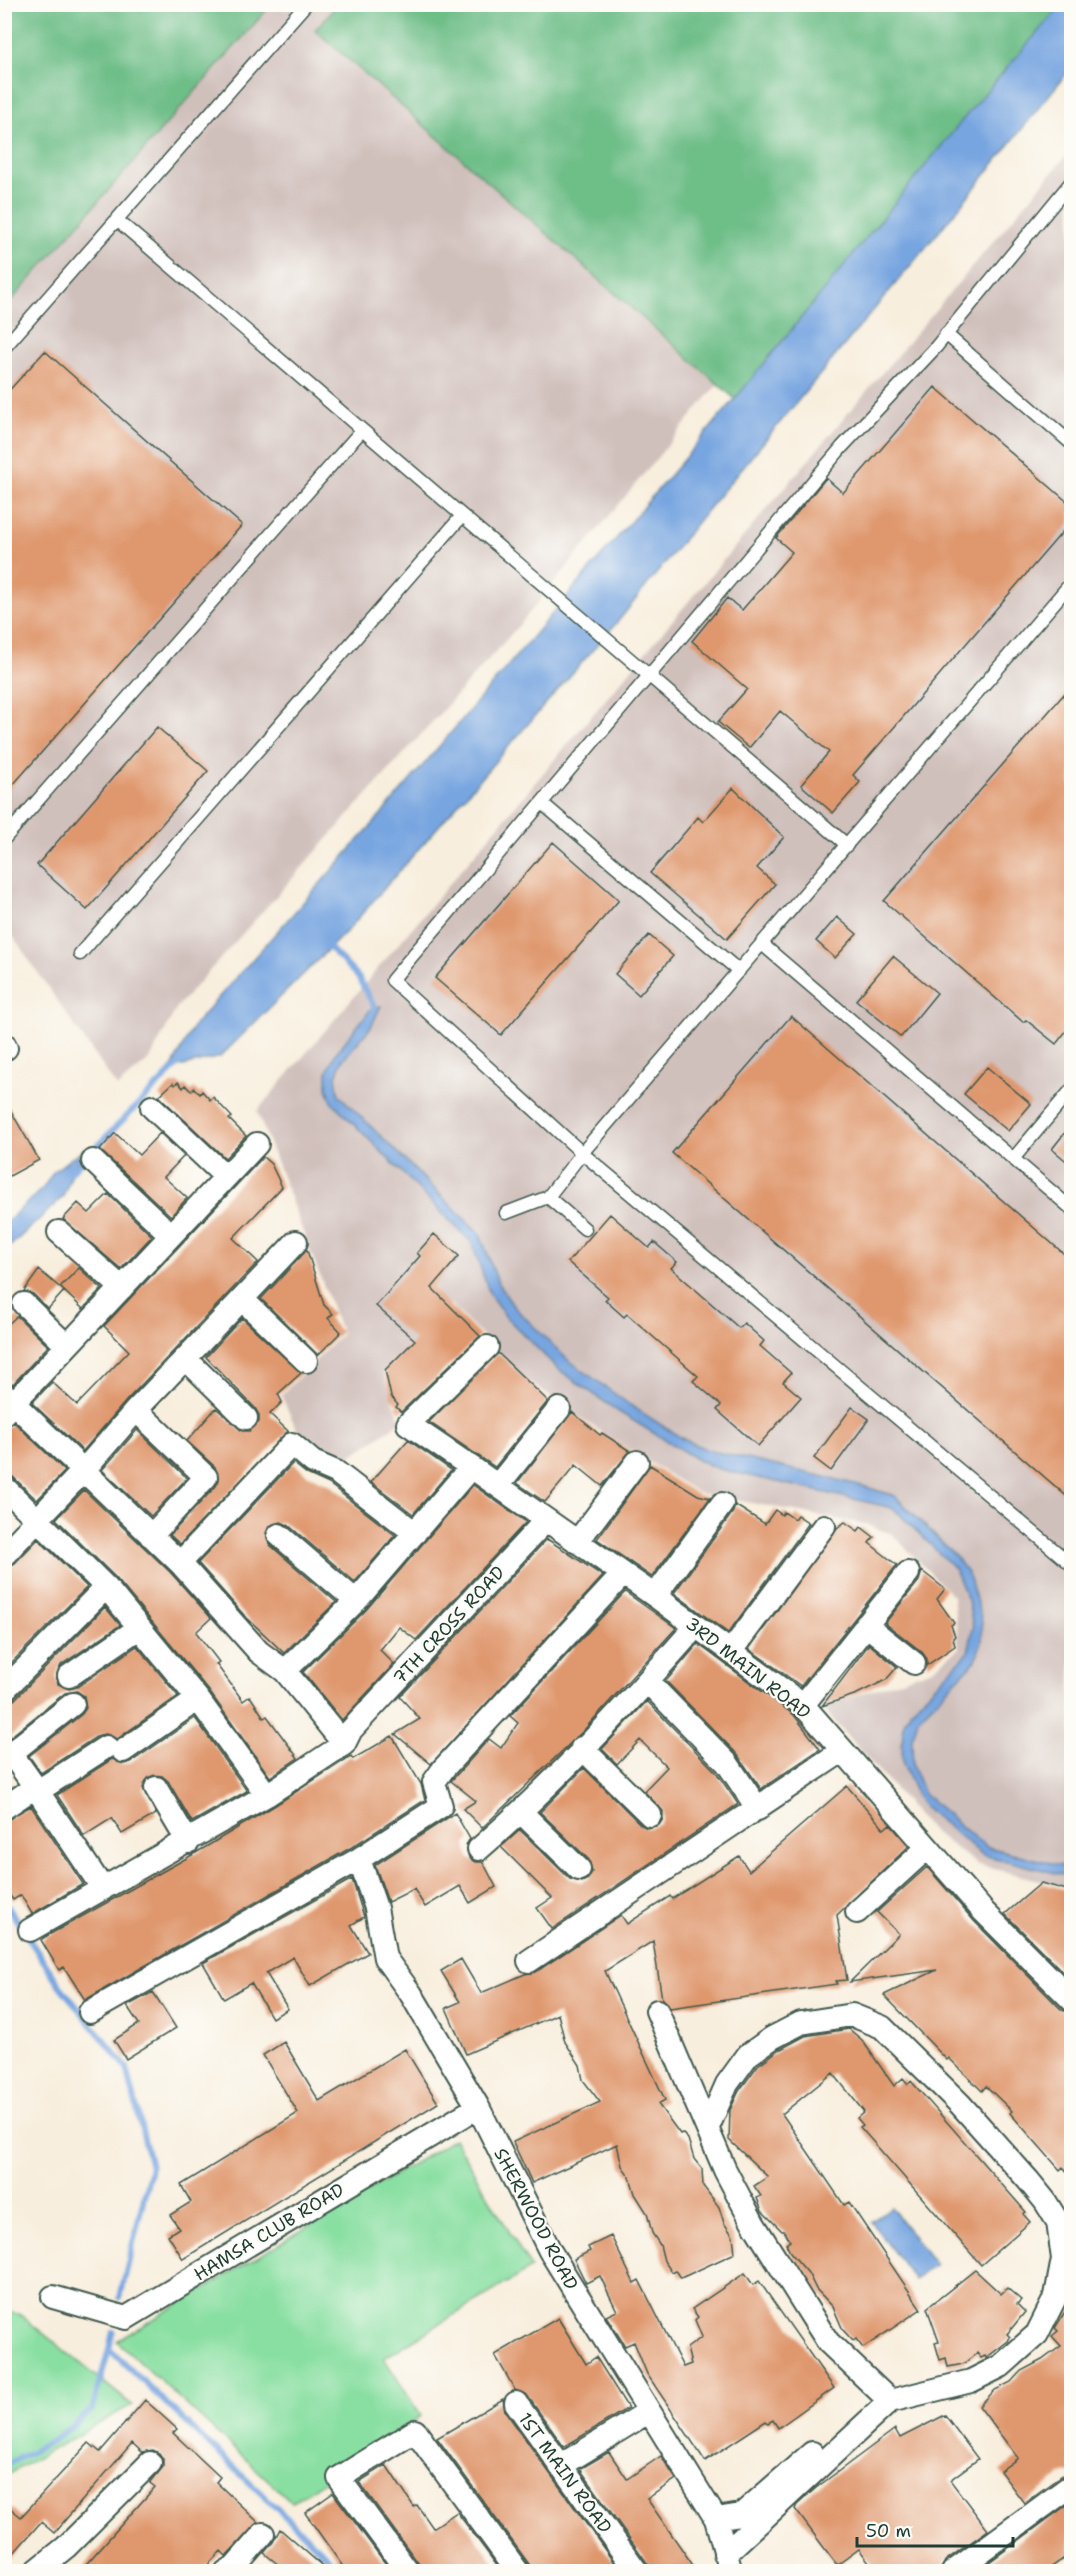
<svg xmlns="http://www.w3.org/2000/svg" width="1076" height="2576" viewBox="0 0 1076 2576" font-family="'Shantell Sans',sans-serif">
	<rect width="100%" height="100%" fill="#fdfcf7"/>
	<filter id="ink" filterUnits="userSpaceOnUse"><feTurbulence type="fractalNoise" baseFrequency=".0167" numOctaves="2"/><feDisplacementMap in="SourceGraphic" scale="12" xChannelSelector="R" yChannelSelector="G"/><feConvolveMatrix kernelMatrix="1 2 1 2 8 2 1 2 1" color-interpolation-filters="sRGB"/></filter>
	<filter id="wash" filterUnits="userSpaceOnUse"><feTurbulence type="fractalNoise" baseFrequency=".008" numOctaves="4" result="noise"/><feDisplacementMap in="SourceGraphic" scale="24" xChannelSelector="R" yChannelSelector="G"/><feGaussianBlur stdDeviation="1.35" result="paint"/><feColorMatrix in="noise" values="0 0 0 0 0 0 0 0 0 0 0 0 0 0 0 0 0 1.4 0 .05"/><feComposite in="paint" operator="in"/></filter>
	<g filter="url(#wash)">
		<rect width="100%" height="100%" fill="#f8eedd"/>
		<path fill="#d0c0bc" d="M271,5H338L316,30L718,384L521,623L177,1007L150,1059L117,1087L5,925V308Z
			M1071,150V1888L978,1865L932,1831L822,1707L933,1669L959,1648L953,1596L892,1534L864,1524L698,1493L594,1427L528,1381L450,1304L383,1372L401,1422L340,1463L316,1454L297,1430L281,1395L342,1334L257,1111Z"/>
		<path fill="#89dfa2" stroke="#548e6b" stroke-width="1.5" d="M454,2139L531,2268L384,2358L421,2416L292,2502L117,2341Z
			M5,2312L19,2314L132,2405L5,2476Z"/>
		<path fill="#6ebe88" stroke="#467e5e" stroke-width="1.5" d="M5,4L271,5L5,308L4,5Z
			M338,4L1070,5L735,399L315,30Z"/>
		<path fill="#77a5e0" stroke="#4b718a" stroke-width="1.5" d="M1061,5H1071V68L961,205L708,509L620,619L347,931L220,1057L171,1069L194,1025L373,824L735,399L969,112Z
			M381,1006L371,1027L341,1062L336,1077L339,1095L480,1234L499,1285L514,1307L567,1359L630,1405L683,1439L708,1450L863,1486L895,1496L958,1559L970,1578L982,1621V1640L976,1660L918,1719L912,1739L913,1766L924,1794L976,1839L988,1847L1071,1868V1877L983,1855L925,1808L917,1797L903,1764L902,1744L904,1722L911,1710L968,1653L973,1627L968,1600L955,1569L893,1508L719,1469L698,1460L619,1412L558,1369L506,1317L490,1295L472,1243L332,1102L327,1088V1072L336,1053L371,1009Z
			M81,1151L63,1197L5,1251V1223L43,1188L54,1171Z
			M891,2207L935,2264L915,2280L871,2222Z"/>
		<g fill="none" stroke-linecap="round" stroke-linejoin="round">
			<path stroke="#77a5e0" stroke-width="6" d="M325,943L358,977L375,1008L372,1013
				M69,1174L180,1063
				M4,1901L60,1986L127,2068L151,2167L120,2298
				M113,2332L109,2349L331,2560L339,2572
				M4,2466L54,2440L92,2410L109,2349"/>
		</g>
		<g id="blocks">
			<path fill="#df986e" d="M45,351L242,525L4,795V396Z
				M935,387L1071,505V522L853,775L860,782L833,813L801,785L829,752L780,711L749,748L718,722L747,689L692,641L727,598L742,610L792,552L776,538L826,478L843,493Z
				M1071,686V1025L1056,1044L1026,1020L1023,1022L884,901Z
				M157,727L208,771L87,910L37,865Z
				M733,788L784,837L757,868L775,884L727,939L650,873L698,817L703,822Z
				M553,842L619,900L501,1035L435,978Z
				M837,917L857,934L835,958L816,941Z
				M649,935L673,956L639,995L615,974Z
				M893,956L937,993L901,1037L856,1000Z
				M791,1016L1071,1260V1500L672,1153Z
				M987,1067L1031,1104L1008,1131L964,1094Z
				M178,1082L183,1088L185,1085L191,1091L194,1088L200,1094L202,1091L210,1100L213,1097L232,1117L229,1119L246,1136L225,1158L159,1096L173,1083L175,1085Z
				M4,1099L39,1160L4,1179Z
				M1071,1125V1165L1052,1149Z
				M115,1133L139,1155L160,1133L184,1156L164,1177L187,1198L171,1216L100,1150Z
				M263,1157L271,1164L282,1187L233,1238L258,1262L126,1401L83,1451L32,1403L52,1382L77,1405L129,1351L104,1326Z
				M108,1194L152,1236L121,1269L63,1219L78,1203L89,1213Z
				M610,1214L649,1248L654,1242L677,1262L671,1268L739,1328L744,1323L764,1341L760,1346L791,1373L783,1382L801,1397L758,1446L717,1410L721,1405L693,1381L698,1376L627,1314L624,1317L605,1300L608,1297L568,1262Z
				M434,1234L459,1256L432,1288L480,1336L401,1412L396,1407L398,1405L391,1397L385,1370L415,1340L376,1306L420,1256L417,1253Z
				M307,1250L324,1305L333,1314L328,1318L341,1332L318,1355L261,1299Z
				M79,1268L102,1289L83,1309L60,1287Z
				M39,1270L64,1291L48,1309L33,1294L24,1291Z
				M17,1316L48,1346L13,1384L4,1376V1328Z
				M242,1318L301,1373L278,1394L282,1402L270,1414L288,1431L180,1544L170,1535L216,1486L219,1480L215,1467L187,1441L216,1408L242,1431H250L259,1422V1415L255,1408L206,1357Z
				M498,1353L548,1401L495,1467L429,1422Z
				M852,1407L869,1419L831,1471L814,1458Z
				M572,1412L600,1435L602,1433L630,1451L602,1486L576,1465L545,1502L517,1483Z
				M14,1422L65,1471L37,1500L13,1477L4,1473V1429Z
				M137,1430L187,1478L151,1516L102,1470Z
				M408,1440L451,1470L413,1514L371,1482Z
				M293,1463L307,1474L329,1484L395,1535L355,1582L288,1525L281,1522L269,1526L266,1533L270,1545L336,1602L284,1653L244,1615L198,1563Z
				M650,1465L698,1495L710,1498L652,1577L597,1539Z
				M473,1485L526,1522L416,1640L399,1627L380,1650L394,1664L342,1720L303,1672L366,1610Z
				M84,1490L170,1572L211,1618L196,1632L219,1662L216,1664L243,1701L250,1696L264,1718L267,1716L298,1758L270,1777L209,1691L116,1578L56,1519Z
				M735,1505L765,1524L775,1510L782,1515L784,1512L794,1519L797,1515L809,1523L728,1633L674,1593L733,1512Z
				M845,1522L858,1531L861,1527L874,1537L869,1543L897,1565L801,1686L749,1649L837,1528Z
				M38,1539L87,1587L4,1670V1568L14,1564Z
				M547,1539L603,1576L431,1764L395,1734L420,1719L400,1697Z
				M922,1571L945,1589L937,1599L954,1623L951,1625L955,1636L953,1638L955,1646L927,1665V1659L922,1652L885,1623L919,1581Z
				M625,1592L676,1628L582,1732L482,1828L463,1809L476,1801L451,1781L489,1739L501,1748L518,1723L510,1716Z
				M105,1607L120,1625L61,1665L56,1676L58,1684L69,1689L77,1687L137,1646L178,1696L117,1739L106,1734L99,1735L41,1773L29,1756L82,1714L86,1708L84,1696L77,1691L65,1693L10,1737L4,1736V1703L14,1700Z
				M698,1644L794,1715L820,1749L761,1789L737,1754L666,1681Z
				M869,1644L897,1667L886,1680L857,1694L822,1706Z
				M647,1701L716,1772L738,1804L552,1929L537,1908L552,1898L501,1847L520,1830L570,1879L582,1882L588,1879L592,1872L589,1860L540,1812L584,1768L641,1825L647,1828L659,1825L663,1819V1811L644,1791L667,1767L640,1740L617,1764L602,1749Z
				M195,1718L247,1791L192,1822L168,1781L162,1776L155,1775L149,1777L143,1788L156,1814L122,1834L112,1818L84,1836L57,1795L112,1759L124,1764L131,1762Z
				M392,1736L421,1784L425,1800L352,1847L85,2000L64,1967L59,1970L41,1940L45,1937L194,1854L274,1806L351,1756L353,1759Z
				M847,1786L884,1829L890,1824L909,1846L837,1915L847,1980L836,1981L837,1984L670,2008L662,1999L653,1941L605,1971L665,2100L658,2104L680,2134L682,2133L688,2139L694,2159L702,2169L703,2186L719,2207L724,2223L733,2236L735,2253L681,2278L676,2270L672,2272L664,2261L660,2245L652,2233L647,2213L635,2194L630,2177L622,2166L617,2144L532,2183L513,2142L600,2102L583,2080L580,2065L565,2042L558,2014L466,2054L446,2008L460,2002L441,1971L461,1959L481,1993L525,1974L536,1972L621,1915L627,1924L670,1896L672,1899L739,1856L749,1871Z
				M31,1806L83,1884L32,1914L21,1895L13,1900L4,1887V1821Z
				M455,1813L470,1839L466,1845L469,1858L475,1862H483L496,1887L470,1903L460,1886L425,1907L414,1889L388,1902L375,1865Z
				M927,1867L974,1921L1062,2010L1071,2013V2176L1063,2167L1060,2170L1010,2113L1012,2111L986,2086L982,2091L949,2058L947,2060L884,1995L937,1970L850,1982L899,1934L877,1912Z
				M352,1879L364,1917L351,1925L368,1953L310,1986L293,1957L266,1973L288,2009L272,2018L251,1983L224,1999L203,1963Z
				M1041,1883L1071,1891V1980L1005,1914Z
				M153,1992L176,2028L126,2059L114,2040L139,2024L127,2006Z
				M849,2029L862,2040L894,2086L903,2078L908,2084L911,2081L1026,2212L1023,2214L1030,2222L981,2265L860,2127L863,2125L857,2118L864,2112L833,2073L782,2114L844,2205L849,2202L921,2309L863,2348L856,2339L853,2341L843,2330L833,2307L816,2289L808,2273L790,2252L786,2244L790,2241L784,2231H782L762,2211L757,2198L761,2196L754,2186L768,2177L729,2140L730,2110L739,2091L758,2065L779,2050L805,2036Z
				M284,2042L319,2101L405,2049L438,2103L183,2259L168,2235L179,2228L170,2215L191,2202L181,2185L298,2113L263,2055Z
				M611,2236L634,2283L639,2280L683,2367L691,2364L687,2348L702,2337L695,2320L698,2317L692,2309L745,2273L753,2285L759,2281L834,2388L778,2428L773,2420L768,2423L766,2421L705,2461L647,2374L634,2342L625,2346L606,2316L617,2311L600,2276L586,2283L574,2259L590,2251L588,2247Z
				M975,2270L1001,2294L1007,2288L1021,2300L1017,2304L1025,2312L1007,2334L1010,2337L1008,2341L986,2358L985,2356L981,2358L977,2353L963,2364L948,2367L946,2358L940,2360L935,2343L939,2342L927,2308Z
				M1071,2302V2472L1064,2474L1024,2503L1000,2471L1018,2458L979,2406L995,2390L1011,2382L1021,2371L1042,2360L1061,2346L1052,2336L1058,2331L1055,2328Z
				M558,2318L586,2364L596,2357L628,2408L564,2447L527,2395L515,2390L495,2355Z
				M503,2399L505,2411L620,2571H531L529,2564L440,2442L437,2438Z
				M145,2400L177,2429L173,2433L220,2477L216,2482L258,2522L226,2556L221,2551L202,2571H80L155,2487L150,2483L163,2467V2459L159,2453L153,2450L142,2452L132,2443L54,2533L41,2522L4,2564V2503L21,2517L89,2443L100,2452Z
				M945,2415L978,2459L950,2480L988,2530L945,2561L940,2571H876L859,2549L837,2565L795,2509L797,2505L816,2488L895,2429L900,2438Z
				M609,2452L627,2479L661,2456L676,2479L647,2499L697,2571H650L648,2564L580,2469Z
				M386,2465L414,2507L417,2505L433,2528L457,2512L501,2571H421L419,2564L359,2482Z
				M333,2493L391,2571H346L305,2513Z
				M1071,2502V2553L1046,2571H977Z
				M280,2529L328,2571H286L264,2553L273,2542Z"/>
		</g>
	</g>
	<g filter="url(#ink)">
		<use href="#blocks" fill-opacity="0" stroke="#40584d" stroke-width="1.5"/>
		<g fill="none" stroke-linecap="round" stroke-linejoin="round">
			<g stroke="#40584d" stroke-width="15">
				<path id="service" d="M1072,181L936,347L842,447L392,980L582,1153L1072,1565
					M117,220L847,845
					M946,334L1072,444
					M4,348L306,4
					M542,803L739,971
					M4,839L362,430
					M762,944L1072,1209
					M80,954L462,516
					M1013,1159L1072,1089
					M548,1197L585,1229
					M506,1213L548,1197L582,1153L1072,582"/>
			</g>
			<g stroke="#40584d" stroke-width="26">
				<path id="minor" d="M4,1044L6,1048L4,1049
					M152,1107L225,1176
					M93,1161L171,1235
					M59,1232L122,1288
					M242,1299L296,1242
					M24,1304L66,1345
					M186,1359L246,1418
					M4,1394L180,1563L259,1652L285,1671L344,1744
					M136,1410L206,1477L151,1536
					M4,1413L257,1144
					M471,1467L408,1424L487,1347
					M498,1485L559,1409
					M4,1487L106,1587L198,1699L267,1795
					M279,1535L356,1601
					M577,1542L637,1462
					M4,1555L83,1471L136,1410L242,1299L306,1361
					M180,1563L292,1444L313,1462L336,1472L415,1533
					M655,1596L722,1504
					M866,1625L914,1663
					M731,1651L824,1526
					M285,1671L356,1601L471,1467L655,1596L803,1705L984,1912L1072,2000
					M69,1676L139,1628
					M647,1681L727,1763L758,1809
					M4,1690L106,1587
					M803,1705L908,1573
					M582,1748L650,1815
					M4,1749L11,1753L35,1787L103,1889
					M123,1751L198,1699
					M11,1753L73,1704
					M156,1788L188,1842
					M38,1791L106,1747
					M4,1808L35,1787
					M521,1812L579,1869
					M479,1849C557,1781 628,1704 696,1626
					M359,1859L376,1908L385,1958L411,1994L478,2107L550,2251L716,2519L731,2572
					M857,1912L927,1848
					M30,1930L267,1795L344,1744L351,1730L546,1520
					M529,1961L842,1751
					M657,2011L725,2170L753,2223L828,2342L890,2401
					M90,2012L359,1859L441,1806L434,1782L444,1768L623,1574
					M708,2127L727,2084L748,2055L772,2038L801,2023L852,2015L882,2027L960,2104L1028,2180L1045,2201L1058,2222L1063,2259L1056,2296L1037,2334L1001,2366L971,2381L890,2401L725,2554
					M53,2297L126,2318L478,2107
					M516,2403L637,2572
					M560,2466L648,2412
					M716,2519L741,2515L812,2453
					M35,2572L66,2547L150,2463
					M226,2572L234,2567L263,2534
					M408,2572L339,2478L415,2431L518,2572
					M953,2572L1072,2485"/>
			</g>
			<use href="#service" stroke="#fff" stroke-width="12"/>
			<use href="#minor" stroke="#fff" stroke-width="22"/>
		</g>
	</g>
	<g text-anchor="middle" stroke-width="4.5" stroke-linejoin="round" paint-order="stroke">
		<g font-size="18" fill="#1f3d34" stroke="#fdfcf7">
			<text transform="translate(449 1625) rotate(-47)" y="6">7TH CROSS ROAD</text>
			<text transform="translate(748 1668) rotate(38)" y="6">3RD MAIN ROAD</text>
			<text transform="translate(536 2219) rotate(62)" y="6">SHERWOOD ROAD</text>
			<text transform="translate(269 2232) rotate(-31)" y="6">HAMSA CLUB ROAD</text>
			<text transform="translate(565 2473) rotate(54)" y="6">1ST MAIN ROAD</text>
		</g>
	</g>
	<rect width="1076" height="2576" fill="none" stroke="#fdfcf7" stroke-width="24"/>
	<path d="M857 2537v9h156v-9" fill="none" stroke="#1f3d34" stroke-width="3"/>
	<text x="866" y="2537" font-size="18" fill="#1f3d34" stroke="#fdfcf7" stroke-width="4.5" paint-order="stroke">50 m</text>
</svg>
